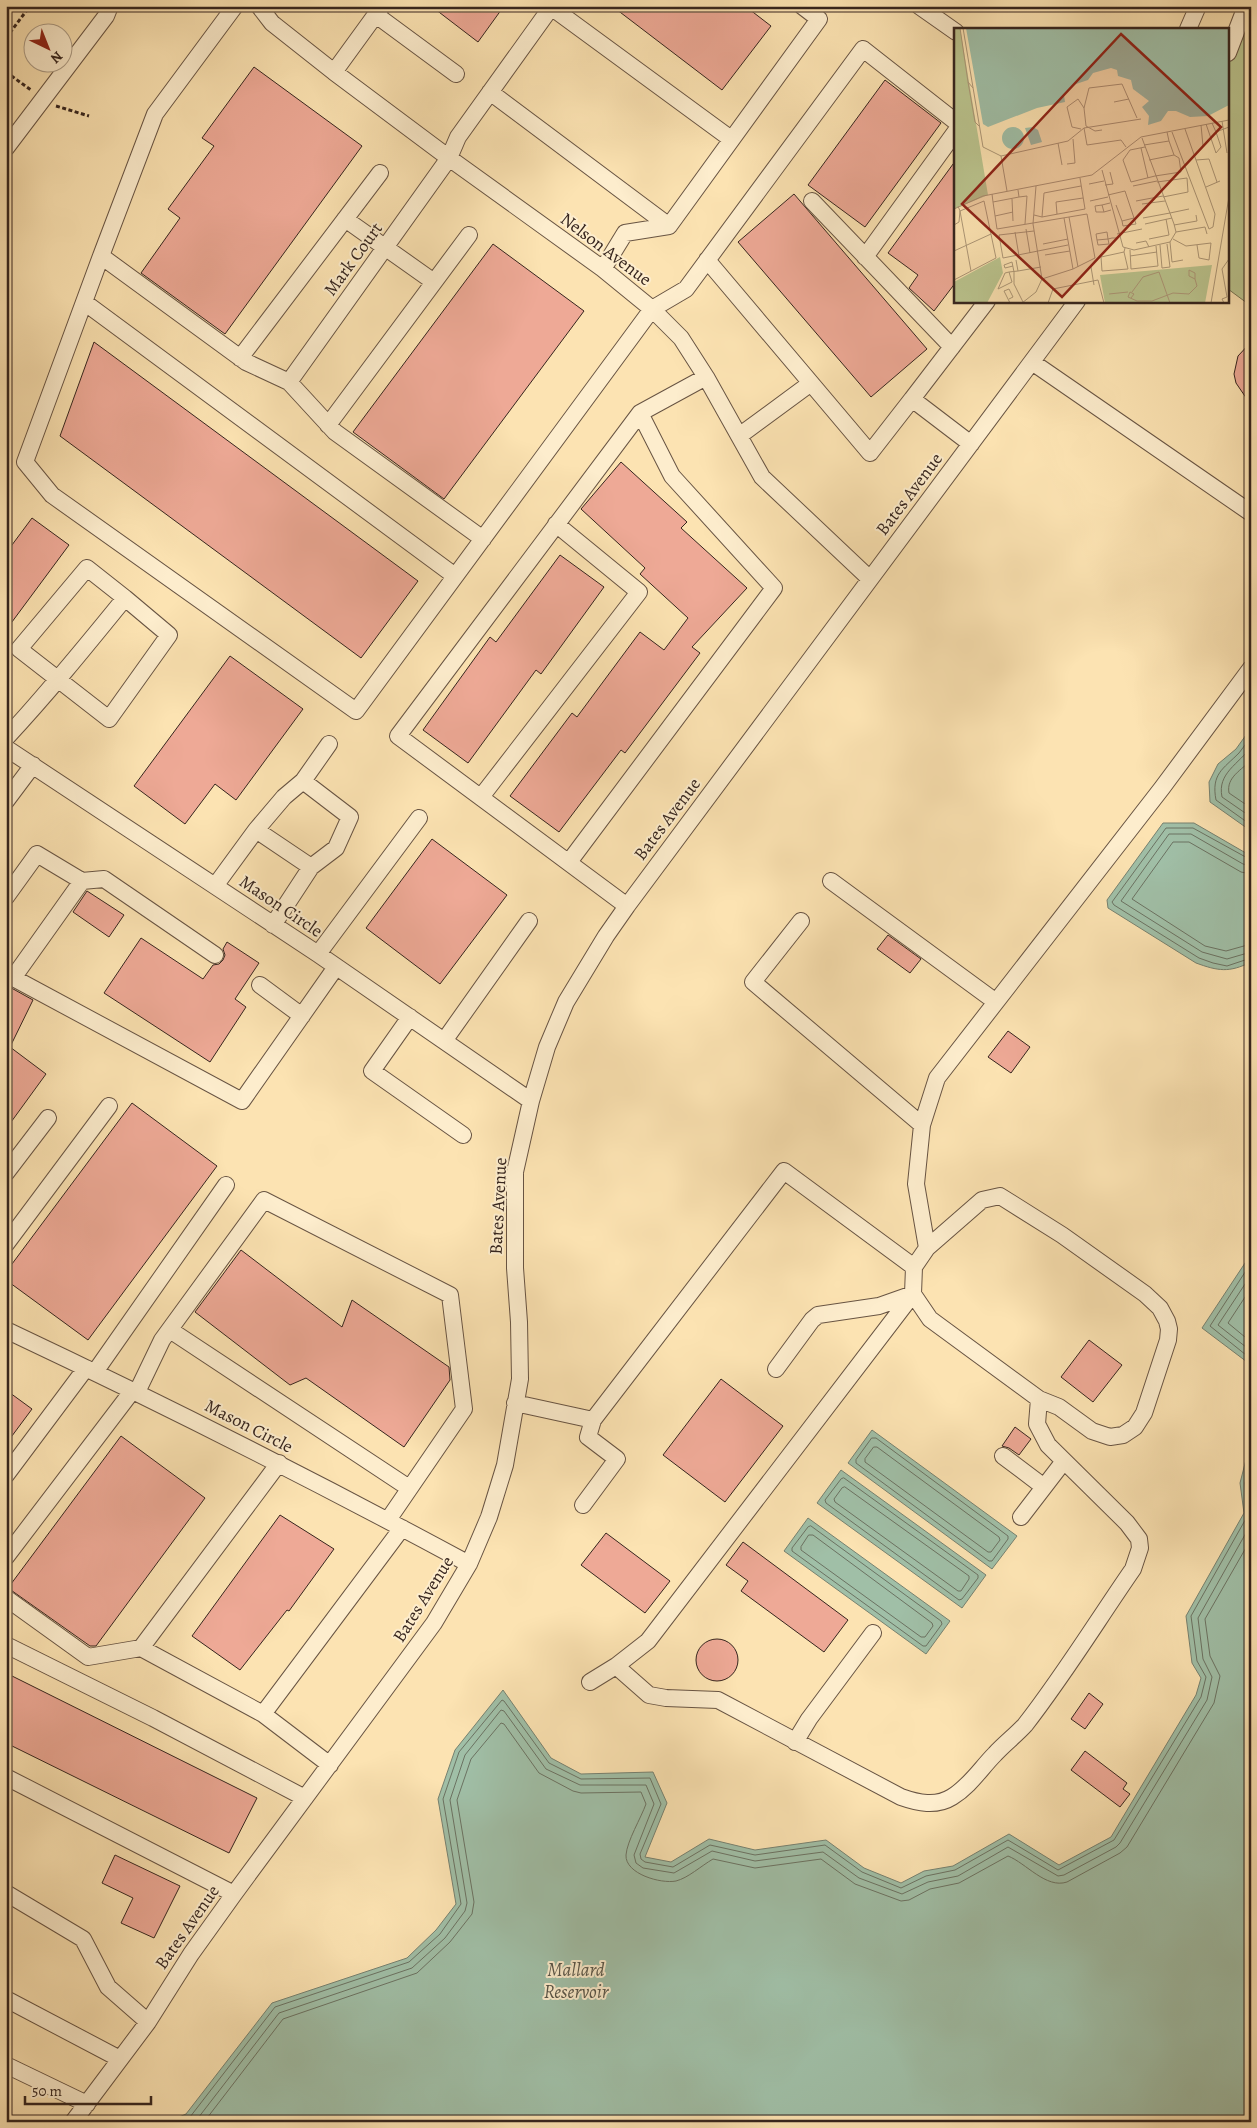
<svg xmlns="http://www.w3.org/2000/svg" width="1257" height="2128" viewBox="0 0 1257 2128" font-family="Alegreya,serif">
	<rect width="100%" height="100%" fill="#fce3b2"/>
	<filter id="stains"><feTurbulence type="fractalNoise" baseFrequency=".004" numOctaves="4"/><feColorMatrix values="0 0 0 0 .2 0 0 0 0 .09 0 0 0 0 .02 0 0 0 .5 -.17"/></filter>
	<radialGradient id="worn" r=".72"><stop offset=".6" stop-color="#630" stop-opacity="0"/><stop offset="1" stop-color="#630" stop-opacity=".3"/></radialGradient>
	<path fill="#bbc58f" stroke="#787556" d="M1251,6V306L1228,289V53Z"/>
	<path fill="#a0bfa7" stroke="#768170" d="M1251,728V831L1210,802L1209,782L1218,764L1236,749Z
		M1163,823H1194L1251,856V962C1229,973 1218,971 1196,963L1108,908L1107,900Z
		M1251,1254V1365L1202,1328Z
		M872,1430L1017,1536L992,1569L848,1463Z
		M1251,1440V2122H168L186,2114L272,2003L407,1958L436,1930L456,1904L438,1799L455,1750L503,1690L551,1758L581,1774L653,1772L667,1803L645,1857L671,1862L709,1839L755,1850L826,1840L864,1868L901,1883L924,1871L953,1866L1009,1834L1059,1865L1111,1837L1196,1695L1201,1678L1192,1663L1186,1616L1244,1513L1240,1483Z
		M841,1470L986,1575L962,1608L817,1503Z
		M808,1518L950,1621L926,1654L784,1551Z"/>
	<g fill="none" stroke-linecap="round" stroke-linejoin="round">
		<path stroke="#6b7262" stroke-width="1" d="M1251,737C1247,742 1243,748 1239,753C1223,769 1211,774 1216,800L1251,825
			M1251,747C1239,764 1217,773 1222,797L1251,817
			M1251,760C1242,770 1226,777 1229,793L1251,808
			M1251,860L1193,828H1166L1112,902L1114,905L1199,958L1213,963L1227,966L1251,958
			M1251,866L1243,864L1191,834H1169L1121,901L1202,952L1227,959L1251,952
			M1251,874L1241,872L1189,842H1173L1132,899L1205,946L1226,951L1251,944
			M1251,1263L1210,1326L1251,1359
			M1251,1275L1218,1325L1251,1351
			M1251,1288L1228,1323L1251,1342
			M872,1438H876L1008,1536V1539L992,1561H989L856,1463V1460Z
			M874,1447H877L999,1537L1000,1540L991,1552H988L865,1462V1459Z
			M844,1478L978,1575V1578L962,1599L959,1600L826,1503L825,1500L841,1479Z
			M845,1487L969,1576V1579L961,1591H958L835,1502L834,1499L842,1488Z
			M811,1526L941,1621L942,1624L926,1646H923L792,1551V1548L808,1527Z
			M809,1535H813L932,1623L933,1626L925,1637H921L801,1550V1547Z
			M181,2122L190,2117L275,2007L409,1962L440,1934L461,1904L443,1799L459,1752L502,1700L504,1701L549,1763L581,1779L650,1778L661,1804L640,1854L641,1859L645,1862L673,1867L710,1845L755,1855L825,1845L862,1872L901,1888L926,1876L955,1870L1008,1840L1058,1870L1114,1840L1201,1697L1206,1677L1197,1661L1191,1616L1248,1515L1245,1483L1251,1461
			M195,2122L279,2013L412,1968L445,1938L465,1911L467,1903L450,1800L465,1755L501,1710L504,1711L546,1769L580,1785H646L654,1804L634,1855L636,1863L643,1868L674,1873L712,1851L755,1861L823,1852L859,1878L902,1894L928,1882L958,1876L1008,1847L1058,1876L1064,1875L1116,1847L1120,1843L1207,1700L1212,1677L1203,1659L1198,1618L1251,1524
			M204,2122L283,2019L417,1973L450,1942L472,1914L474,1902L457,1800L471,1759L501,1723L504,1724L539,1773L573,1791L581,1793L641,1792L646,1804C641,1818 627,1841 626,1855C625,1874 661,1884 676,1881C688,1878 701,1866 713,1859L755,1868L821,1859L855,1884L901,1901L909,1900L930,1889L959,1883L1008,1856C1026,1863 1046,1889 1067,1882L1120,1853L1127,1847L1214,1703L1220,1676L1210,1656L1205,1619L1251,1539"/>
	</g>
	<path fill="#eea996" stroke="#36251e" d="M431,6H504L478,42Z
		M612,6H745L771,26L722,90Z
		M254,67L362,146L225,334L141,273L180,218L168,209L214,146L202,138Z
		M885,80L941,123L865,227L808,185Z
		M956,160V282L934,311L909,288L918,275L888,253Z
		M794,194L927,349L871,397L738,242Z
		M493,244L584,311L444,499L353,432Z
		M94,342L418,581L361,658L60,436Z
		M1251,342V405L1236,383L1234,374L1238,356Z
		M621,462L687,522L681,528L747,588L692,647L700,653L625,753L621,750L559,832L510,796L572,713L577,717L640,632L664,650L688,618L640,574L645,568L581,509Z
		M32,518L69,545L6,630V553Z
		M560,555L604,587L541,674L536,670L468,763L423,730L490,637L496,642Z
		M230,656L303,709L236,800L215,784L185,824L134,786Z
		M432,839L507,895L440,984L366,928Z
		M87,891L124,915L109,937L73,912Z
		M888,935L921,959L910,973L877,949Z
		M141,938L203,979L213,965L219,964L223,960L225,955L223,949L227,942L259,963L235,999L246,1007L210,1062L104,993Z
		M6,985L33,1000L10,1047L46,1074L6,1129Z
		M1008,1031L1030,1047L1011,1073L988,1057Z
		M132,1103L217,1166L88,1340L6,1280V1272Z
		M241,1250L342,1327L352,1300L449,1367L450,1380L404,1447L306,1378L290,1385L195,1312Z
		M1089,1340L1122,1365L1093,1402L1061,1377Z
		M721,1379L783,1426L725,1502L663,1455Z
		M6,1390L32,1409L6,1444Z
		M1015,1427L1031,1439L1019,1455L1009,1448L1002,1446Z
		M121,1436L205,1498L96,1646H90L8,1588Z
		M280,1515L334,1549L289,1611L287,1610L240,1670L192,1636Z
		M606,1533L670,1581L645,1613L581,1565Z
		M743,1542L848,1620L824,1652L741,1591L748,1581L726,1565Z
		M696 1660a21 21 0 1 1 42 0a21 21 0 1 1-42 0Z
		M6,1673L257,1798L229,1853L6,1743Z
		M1089,1693L1103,1704L1085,1729L1071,1719Z
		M1085,1751L1127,1783L1123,1789L1130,1794L1120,1807L1071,1770Z
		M115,1855L180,1886L154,1938L121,1923L133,1898L102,1883Z"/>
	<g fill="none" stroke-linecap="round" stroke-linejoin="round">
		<g stroke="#685443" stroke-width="18">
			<path id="minor" d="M235,6L155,114L101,256L246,362L289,382L335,432L483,539
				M259,6L272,23L334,72L449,158L603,269L652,309L681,338L706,377L762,477L870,579
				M919,6L956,32
				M551,7L731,139
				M376,15L456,74
				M1188,29L1198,6
				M1228,53L1246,6
				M334,72L382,6
				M490,92L669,226
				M6,148L106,16L110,6
				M812,201L952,347
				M345,219L434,282
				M101,256L25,462L52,495L356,711L652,309L686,289L863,49L956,122
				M865,257L956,131
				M707,260L870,453L912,399
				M603,269L625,233L669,226L819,19L802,6
				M84,302L455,576
				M240,358L380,173
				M1032,362L1251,513
				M289,382L449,158L458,137L552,6
				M328,425L469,235
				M739,436L811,383
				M971,444L912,399L987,301
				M6,738C48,693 86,646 125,598L169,635L109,719L19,649L87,568L125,598
				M6,748L318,954L531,1101
				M303,781L329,744
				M481,797L639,592L556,524
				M6,801L33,765
				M256,830L284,797L303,781L350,817L336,848L311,867
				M569,862L774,588L672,476L640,413
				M82,881L104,879L215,955
				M831,881L996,1002
				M215,886L256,830L311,867L273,925
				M6,897L37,854L82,881L13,978
				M627,906L398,736L640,413L706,377
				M801,921L753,982L922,1125
				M318,954L419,818
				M6,974L242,1101L336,967
				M260,985L302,1016
				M410,1017L372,1071L463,1135
				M444,1041L529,921
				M6,1173L48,1118
				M6,1244L109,1106
				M927,1248L982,1200L1000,1196L1062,1235L1145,1294L1160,1308L1167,1321L1169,1329L1168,1340L1144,1413L1135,1427L1123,1435L1110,1437L1092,1431L1059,1407L1039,1399
				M914,1267L927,1248L916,1184L922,1125L937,1078L1162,788L1251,668
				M6,1330C163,1404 317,1482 469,1564
				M170,1330L409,1488
				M95,1372L226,1185
				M137,1392L162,1340L264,1200L450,1295L464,1409L388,1520
				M515,1403L593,1420L784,1171L914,1267L913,1294L648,1641L616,1666L590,1682
				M1003,1456L1044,1487
				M6,1475L86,1368
				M583,1505L617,1459L588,1437L593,1420
				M1021,1517L1064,1461
				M6,1557L133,1390
				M6,1598L88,1657L141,1648
				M6,1645L153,1718L305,1798
				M616,1666L649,1695L666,1698L718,1700L901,1797C918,1803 936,1807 952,1797C970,1786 981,1768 995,1754C1004,1744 1016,1735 1025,1725C1064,1675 1097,1621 1133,1569L1140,1548L1139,1539L1127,1523L1048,1445L1037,1424L1039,1399L930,1319L913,1294L879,1306L818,1315L812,1320L776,1369
				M263,1714L141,1648L279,1463
				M795,1742L809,1719L873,1633
				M330,1765L263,1714L402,1528
				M6,1777L234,1894
				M6,1893L83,1939L108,1987L148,2022
				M6,1999L120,2059
				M6,2065L87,2104
				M73,2122L148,2022L191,1954L234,1894L434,1623L469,1564L489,1517L505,1465L520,1379L519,1322L515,1268V1172L531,1101L547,1047L566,1002L606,936L627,906L1077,301"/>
		</g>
		<path stroke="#36251e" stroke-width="3" stroke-dasharray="4 2.5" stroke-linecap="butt" d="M6,38L30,6
			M6,72L31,90
			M56,106L89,116"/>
		<use href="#minor" stroke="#fdedcd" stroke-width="16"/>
	</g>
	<g text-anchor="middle" stroke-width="4" stroke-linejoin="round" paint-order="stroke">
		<g font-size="18" fill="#36251e" stroke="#fdedcd">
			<text transform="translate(606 249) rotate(37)" y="6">Nelson Avenue</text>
			<text transform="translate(353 259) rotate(-54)" y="6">Mark Court</text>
			<text transform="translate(909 494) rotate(-53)" y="6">Bates Avenue</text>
			<text transform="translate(667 819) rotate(-53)" y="6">Bates Avenue</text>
			<text transform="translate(281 906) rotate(34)" y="6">Mason Circle</text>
			<text transform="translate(498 1206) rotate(-87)" y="6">Bates Avenue</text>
			<text transform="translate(249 1426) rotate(27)" y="6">Mason Circle</text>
			<text transform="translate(423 1599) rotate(-58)" y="6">Bates Avenue</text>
			<text transform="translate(187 1927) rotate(-55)" y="6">Bates Avenue</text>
		</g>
		<g font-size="19" font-style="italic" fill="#565347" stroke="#fdedcd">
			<text x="576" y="1976">Mallard<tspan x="576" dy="22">Reservoir</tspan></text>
		</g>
	</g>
	<g transform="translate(954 28)">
		<rect width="275" height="275" fill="#fce3b2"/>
		<path d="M0,0H6L34,167L0,181ZM46,229L49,245L33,275H0V254ZM258,237L251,275H151L146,247Z" fill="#bbc58f"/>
		<path d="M12,0H275V77L254,88L236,89L222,83H214L207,93L194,97L195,88L188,79L195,73L179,61L177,52L164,48L163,42L157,40L139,45L134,52L122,56L110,67L111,74L83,80L34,99L29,96ZM48 110a11 11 0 1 1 22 0a11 11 0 1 1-22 0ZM79,99L84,102L88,114L77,117L71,100Z" fill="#a0bfa7"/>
		<path fill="none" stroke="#ad9777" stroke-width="1" d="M6,0L14,54M9,0L29,119L47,128L114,113L130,100M19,60L14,54L21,94L25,98M160,74L175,71M268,93L273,125M258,95L262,104L275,99M252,96L262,125M247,97L249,118M127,101L118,99L113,79L124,71L130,80M148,102L141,103L132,98L130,80L135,60L168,56L183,90M218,104L255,201L259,199L261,186L231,101M262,104L267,119L262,125M104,115L108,137M190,117L215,113L213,104M172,119L167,112L133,117L130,100L187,91M191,119L176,122L169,132L177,154L201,148M187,120L194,150M47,128L53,163M195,132L220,127L215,113M242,132L255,131L263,154M113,136L121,135L119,111M148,142L169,219L180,222L216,214L222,204L220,196L188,110M201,148L227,144L225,130L220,127M203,154L233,150L234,164L209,169M135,156L150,153M151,157L159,156L156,144M179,158L203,153M252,159L266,153M38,166L39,174L65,169L64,162M154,167L171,163L182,196L169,198L168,193L180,190M65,169L73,168L71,196M58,171L59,193M136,173L154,169M182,173L209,168M39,174L43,201L133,186L141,230L119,241M156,175L148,177L150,184L157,182M188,176L211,173M148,177L141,178L142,184H150M162,177L168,193M0,181L29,168L138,147L187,109L275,92M216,185L235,181M103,186L102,174L129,170M80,187L88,189L131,181L126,150M41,188L59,184M88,189L90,165L127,158M115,189L124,239M189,190L216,185M191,196L218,190M0,197L5,194L6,183L17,243M220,197L243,193L242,187M72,201L76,225M80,203L45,207L49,230L114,217M61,204L65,228M222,204L251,199L253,206M163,206L188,201M195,211L215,207L212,191M219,211L232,218L257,215L255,232L245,230L243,217M143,212L144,217L155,216L154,211L153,204L142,206L143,212L154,211L158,210H164M216,214L218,234L229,232M182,215L192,213L195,219M89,216L114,211M206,217L208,240L216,239L213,216M176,222L177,241L204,238L202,218M0,223L37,206M170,224L174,241L148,243L147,229L170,224L171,220M91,227L116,223M176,228L203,224M59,238L51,240L50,237L58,234L60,244V256L69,274M137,239L140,257M64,243L87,239M55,244L58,254L44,261L51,245L55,244L64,243L62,232M88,251L119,241L110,190M0,252L42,230L30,173L6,183L4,178M178,264L189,249L205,244L216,275M155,266L174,264M177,270L180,266L176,264L174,269L183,273H198L219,265L235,266L243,258L241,251L235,248V242L241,245V251M55,271L59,269L55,261L50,263L56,275M68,275L82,264L88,251L79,196L82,158M94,275L99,261L144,252L150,275M257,275L275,169M270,275L268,271L273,269L268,241L275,231"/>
		<path fill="#8f2418" fill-opacity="0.15" stroke="#8f2418" stroke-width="2.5" d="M167,6L267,99L108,269L8,176Z"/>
		<rect width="275" height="275" fill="none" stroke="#36251e" stroke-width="2.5"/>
	</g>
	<rect width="1257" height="2128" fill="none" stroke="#fce3b2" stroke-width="25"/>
	<rect x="8" y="8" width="1242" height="2113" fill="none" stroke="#36251e" stroke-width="2.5"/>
	<rect x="12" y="12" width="1232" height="2103" fill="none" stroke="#36251e"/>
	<g transform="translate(48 48) rotate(137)"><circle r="24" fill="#fdedcd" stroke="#ad9d87"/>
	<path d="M0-4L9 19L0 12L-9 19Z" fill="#8f2418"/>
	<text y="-8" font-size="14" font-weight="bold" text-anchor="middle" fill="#36251e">N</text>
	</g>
	<path d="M25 2096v8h126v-8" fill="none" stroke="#36251e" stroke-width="2.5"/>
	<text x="32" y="2096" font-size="15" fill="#36251e" stroke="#fdedcd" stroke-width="4" paint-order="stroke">50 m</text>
	<rect width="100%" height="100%" filter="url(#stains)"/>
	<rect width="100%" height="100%" fill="url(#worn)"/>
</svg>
